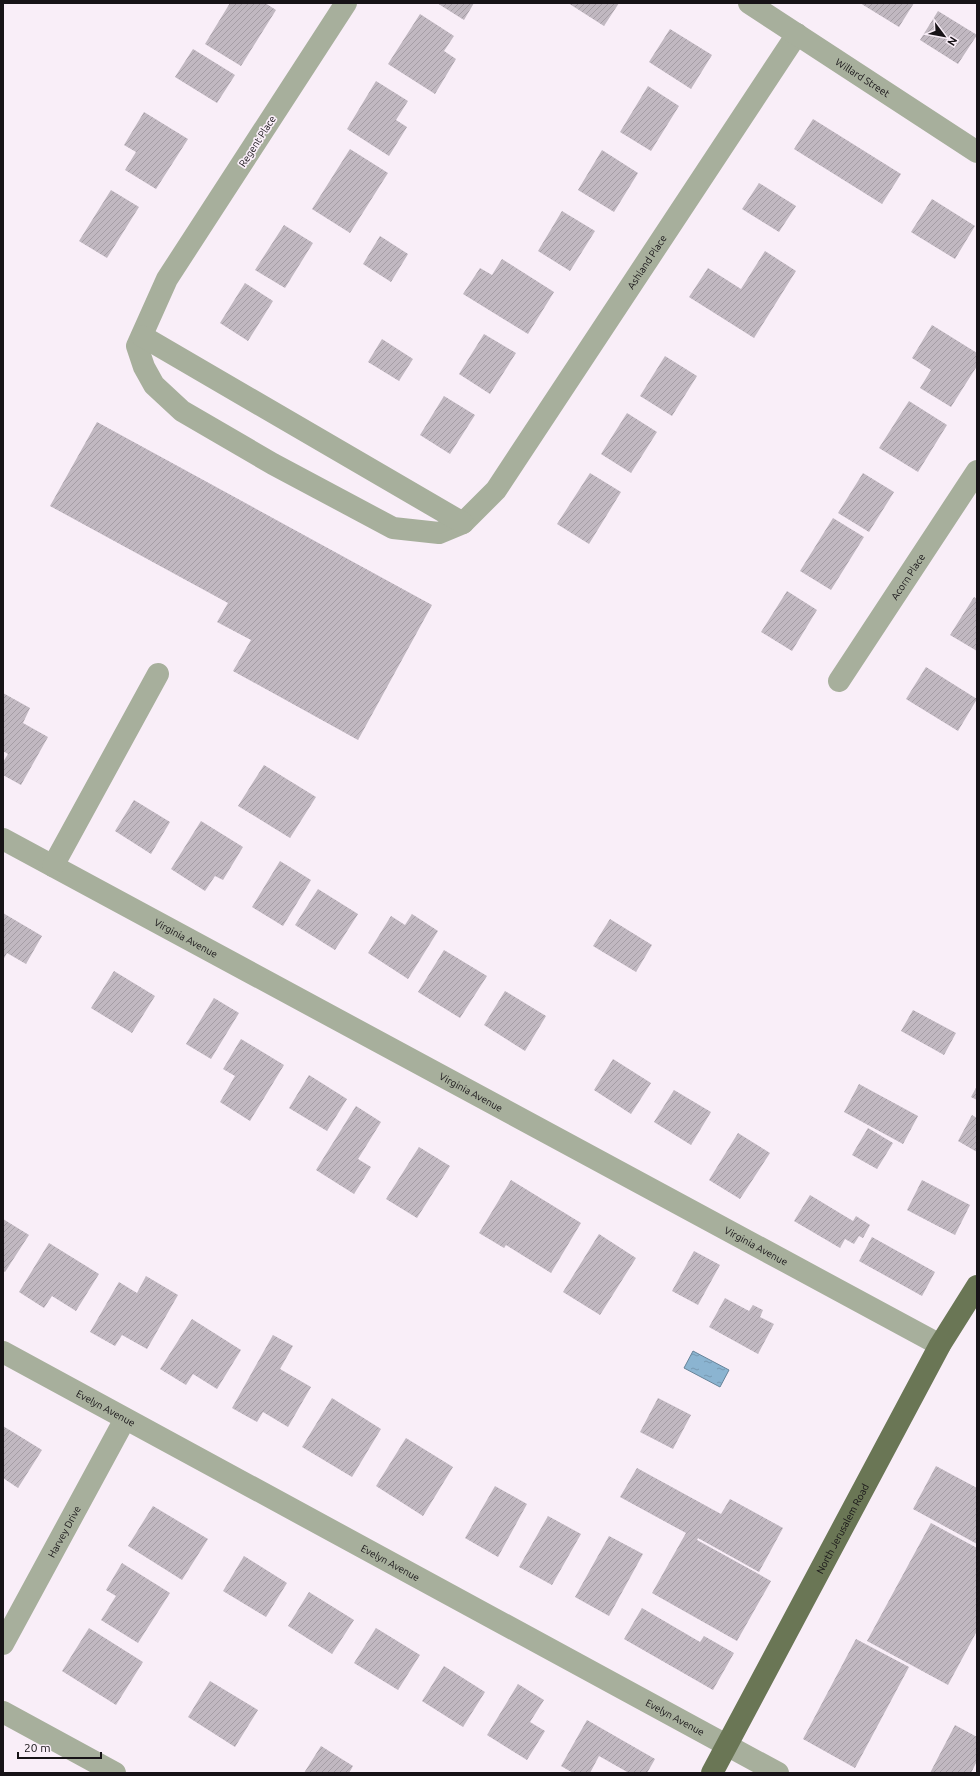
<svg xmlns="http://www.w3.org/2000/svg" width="980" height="1776" viewBox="0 0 980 1776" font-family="Ubuntu,sans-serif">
	<defs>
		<pattern id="water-ripples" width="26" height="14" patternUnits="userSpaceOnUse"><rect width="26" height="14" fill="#8bb4d1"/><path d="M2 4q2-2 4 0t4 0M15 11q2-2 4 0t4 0" fill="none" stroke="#779ab3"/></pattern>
		<pattern id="building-hatch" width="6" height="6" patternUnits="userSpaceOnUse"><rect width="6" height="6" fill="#c1b8c1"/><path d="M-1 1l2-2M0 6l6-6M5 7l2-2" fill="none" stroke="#a59da5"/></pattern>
	</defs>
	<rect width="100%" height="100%" fill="#f9eef8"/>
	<path fill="url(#water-ripples)" stroke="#688499" d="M693,1351L729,1370L720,1387L684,1368Z"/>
	<path fill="url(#building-hatch)" d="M230,3H265L276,10L241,66L205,44Z
		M437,3H474L464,20Z
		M568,3H619L604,26Z
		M860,3H914L899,27Z
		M938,11L977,35L958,64L920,40Z
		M420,14L454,36L444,51L456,59L435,94L388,64Z
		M670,29L712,55L691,89L649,62Z
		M193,49L235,75L217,103L175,77Z
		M376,81L408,101L396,120L407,127L389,156L347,129Z
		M648,86L679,106L651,151L620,132Z
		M144,112L188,139L156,189L125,170L136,152L124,145Z
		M813,119L901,174L882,204L794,149Z
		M350,149L388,173L350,233L312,209Z
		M602,150L638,173L614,212L578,190Z
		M759,183L796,206L779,232L742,209Z
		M111,190L139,207L107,258L79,241Z
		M932,199L975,226L955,259L911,232Z
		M562,211L595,231L570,271L538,251Z
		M284,225L313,243L285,288L255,270Z
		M380,236L408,254L391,282L363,264Z
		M765,251L796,271L754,338L689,297L708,268L741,289Z
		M502,259L554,292L528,334L463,294L480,268L492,275Z
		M245,283L273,301L248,341L220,323Z
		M932,325L977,353V366L951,407L920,388L931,370L912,358Z
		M484,334L516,353L490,394L459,374Z
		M382,339L413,359L399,381L368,362Z
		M665,356L697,376L672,416L640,396Z
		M444,396L475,415L450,454L420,435Z
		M909,401L947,425L918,472L879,448Z
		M627,413L657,432L631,473L601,454Z
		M97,422L432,605L358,740L233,671L251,640L217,622L228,603L50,506Z
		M590,473L621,492L589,544L557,524Z
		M863,473L894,492L869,532L838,513Z
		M833,518L864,537L831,590L800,571Z
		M787,591L817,610L792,651L761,632Z
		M974,597L977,599V651L950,635Z
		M926,667L977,699L958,731L906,699Z
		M3,693L30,708L23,723L48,737L21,785L3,775V762L8,754L3,751Z
		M264,765L316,797L290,838L238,806Z
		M134,800L170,822L151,854L115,831Z
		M201,821L243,847L223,880L215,876L205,891L171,869Z
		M280,861L311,880L283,926L252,907Z
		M318,889L358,914L335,950L295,925Z
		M3,913L42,936L26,964L7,953L3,960Z
		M412,914L438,931L408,979L368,953L391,916L405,925Z
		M610,919L652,945L636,972L593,946Z
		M444,950L487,976L460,1018L418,992Z
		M114,971L155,996L132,1033L91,1008Z
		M505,991L546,1016L525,1051L484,1025Z
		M214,998L239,1013L211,1059L186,1044Z
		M913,1010L956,1033L944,1055L901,1031Z
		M241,1039L284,1065L250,1121L220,1102L235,1076L223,1069Z
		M613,1059L651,1083L631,1114L594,1090Z
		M309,1075L347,1099L327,1131L289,1108Z
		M859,1084L918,1116L903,1144L844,1112Z
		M977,1086V1100L971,1097Z
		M674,1090L711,1112L691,1145L654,1122Z
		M356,1106L381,1122L358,1159L371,1167L354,1194L316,1170Z
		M972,1115L977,1118V1152L958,1141Z
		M868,1128L893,1143L877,1169L852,1155Z
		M738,1133L770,1153L740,1199L709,1180Z
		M419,1147L450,1166L417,1218L386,1199Z
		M511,1180L581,1223L551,1273L506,1245L504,1248L479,1233Z
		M922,1180L970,1205L955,1235L907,1210Z
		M810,1195L853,1221L856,1216L870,1225L863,1238L859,1236L854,1244L845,1239L840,1248L794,1221Z
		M3,1219L29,1235L5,1272L3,1271Z
		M599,1234L636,1258L600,1315L563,1292Z
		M872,1237L935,1272L922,1296L859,1261Z
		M49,1243L99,1274L76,1311L52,1296L44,1308L19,1292Z
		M694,1251L720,1265L698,1305L672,1291Z
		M146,1276L178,1295L147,1349L122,1335L115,1346L90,1332L119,1282L137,1293Z
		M725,1298L749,1311L753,1305L763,1310L760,1317L774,1324L758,1354L709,1327Z
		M192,1319L241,1350L217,1389L193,1374L186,1385L160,1369Z
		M273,1335L293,1346L280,1369L311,1387L288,1427L263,1412L257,1422L232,1408Z
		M332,1398L381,1429L352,1477L302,1447Z
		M658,1398L691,1415L673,1449L640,1432Z
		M3,1426L42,1450L18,1488L3,1478Z
		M406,1438L453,1467L423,1516L376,1486Z
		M936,1466L977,1488V1544L913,1509Z
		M637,1468L721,1514L730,1499L783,1528L759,1572L698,1538L697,1540L771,1581L737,1641L652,1593L686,1533L620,1497Z
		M495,1486L527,1504L498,1557L465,1538Z
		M153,1506L208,1539L182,1580L128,1546Z
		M548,1516L581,1534L552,1585L519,1567Z
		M931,1523L977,1548V1631L948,1685L867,1641Z
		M609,1536L643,1554L609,1616L575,1597Z
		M244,1556L287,1583L266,1617L223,1591Z
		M122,1563L170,1593L138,1643L101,1620L116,1596L106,1590Z
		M309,1592L354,1620L332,1654L288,1626Z
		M642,1608L700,1642L704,1636L734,1653L713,1690L624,1639Z
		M89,1628L143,1662L116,1705L62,1671Z
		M376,1628L420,1655L398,1690L354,1663Z
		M856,1639L909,1667L855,1768L803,1739Z
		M444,1666L485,1692L463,1727L422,1701Z
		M210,1681L258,1710L235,1747L188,1717Z
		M518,1684L544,1700L530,1722L545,1731L527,1760L487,1735Z
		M587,1720L655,1759L647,1773H629L599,1756L590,1773H573L561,1766Z
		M955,1725L977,1737V1761L971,1773H930Z
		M321,1746L353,1766L349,1773H304Z"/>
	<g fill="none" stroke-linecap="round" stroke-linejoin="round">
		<g stroke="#a7af9c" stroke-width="22">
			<path id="s1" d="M346,3L167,279L137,346L144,367L154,385L182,411L273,464L393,528L439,533L463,523L496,490L797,34"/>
			<path id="s2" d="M749,3L977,152"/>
			<path d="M142,336L463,523"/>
			<path id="s3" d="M839,681L977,471"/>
			<path id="s4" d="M3,839L940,1345"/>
			<path d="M53,866L158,674"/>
			<path id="s5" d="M3,1352L778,1773"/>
			<path id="s6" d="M3,1644L125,1419"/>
			<path d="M3,1712L115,1773"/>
		</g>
		<path stroke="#6a7655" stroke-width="22" id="s7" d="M712,1773L940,1345L977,1286"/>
	</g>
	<g text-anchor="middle" stroke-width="3.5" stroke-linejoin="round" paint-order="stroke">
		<g font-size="10" fill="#171317" stroke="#f9eef8">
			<text dy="4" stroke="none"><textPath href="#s2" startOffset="136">Willard Street</textPath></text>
			<text transform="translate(257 141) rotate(-57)" y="4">Regent Place</text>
			<text dy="4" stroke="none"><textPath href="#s1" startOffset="1117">Ashland Place</textPath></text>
			<text dy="4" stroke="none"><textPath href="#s3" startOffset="125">Acorn Place</textPath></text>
			<text dy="4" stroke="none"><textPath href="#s4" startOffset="208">Virginia Avenue</textPath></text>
			<text dy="4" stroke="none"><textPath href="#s4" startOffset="532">Virginia Avenue</textPath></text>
			<text dy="4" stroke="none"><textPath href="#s4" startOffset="856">Virginia Avenue</textPath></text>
			<text dy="4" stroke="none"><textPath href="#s5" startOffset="117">Evelyn Avenue</textPath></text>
			<text dy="4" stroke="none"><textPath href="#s7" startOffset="277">North Jerusalem Road</textPath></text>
			<text dy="4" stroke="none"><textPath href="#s6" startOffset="128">Harvey Drive</textPath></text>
			<text dy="4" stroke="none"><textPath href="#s5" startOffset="441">Evelyn Avenue</textPath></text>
			<text dy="4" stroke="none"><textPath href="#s5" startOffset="765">Evelyn Avenue</textPath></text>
		</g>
	</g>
	<rect width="980" height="1776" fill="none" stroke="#171317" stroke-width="8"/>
	<g transform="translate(944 36) rotate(122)" stroke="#f9eef8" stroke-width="3" paint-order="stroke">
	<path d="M0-3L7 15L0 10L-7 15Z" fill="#171317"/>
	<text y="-6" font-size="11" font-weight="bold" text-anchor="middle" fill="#171317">N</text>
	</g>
	<path d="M18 1752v6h83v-6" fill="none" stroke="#171317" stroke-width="2"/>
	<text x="24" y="1752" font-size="12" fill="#171317" stroke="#f9eef8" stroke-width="3" paint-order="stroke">20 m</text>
</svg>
